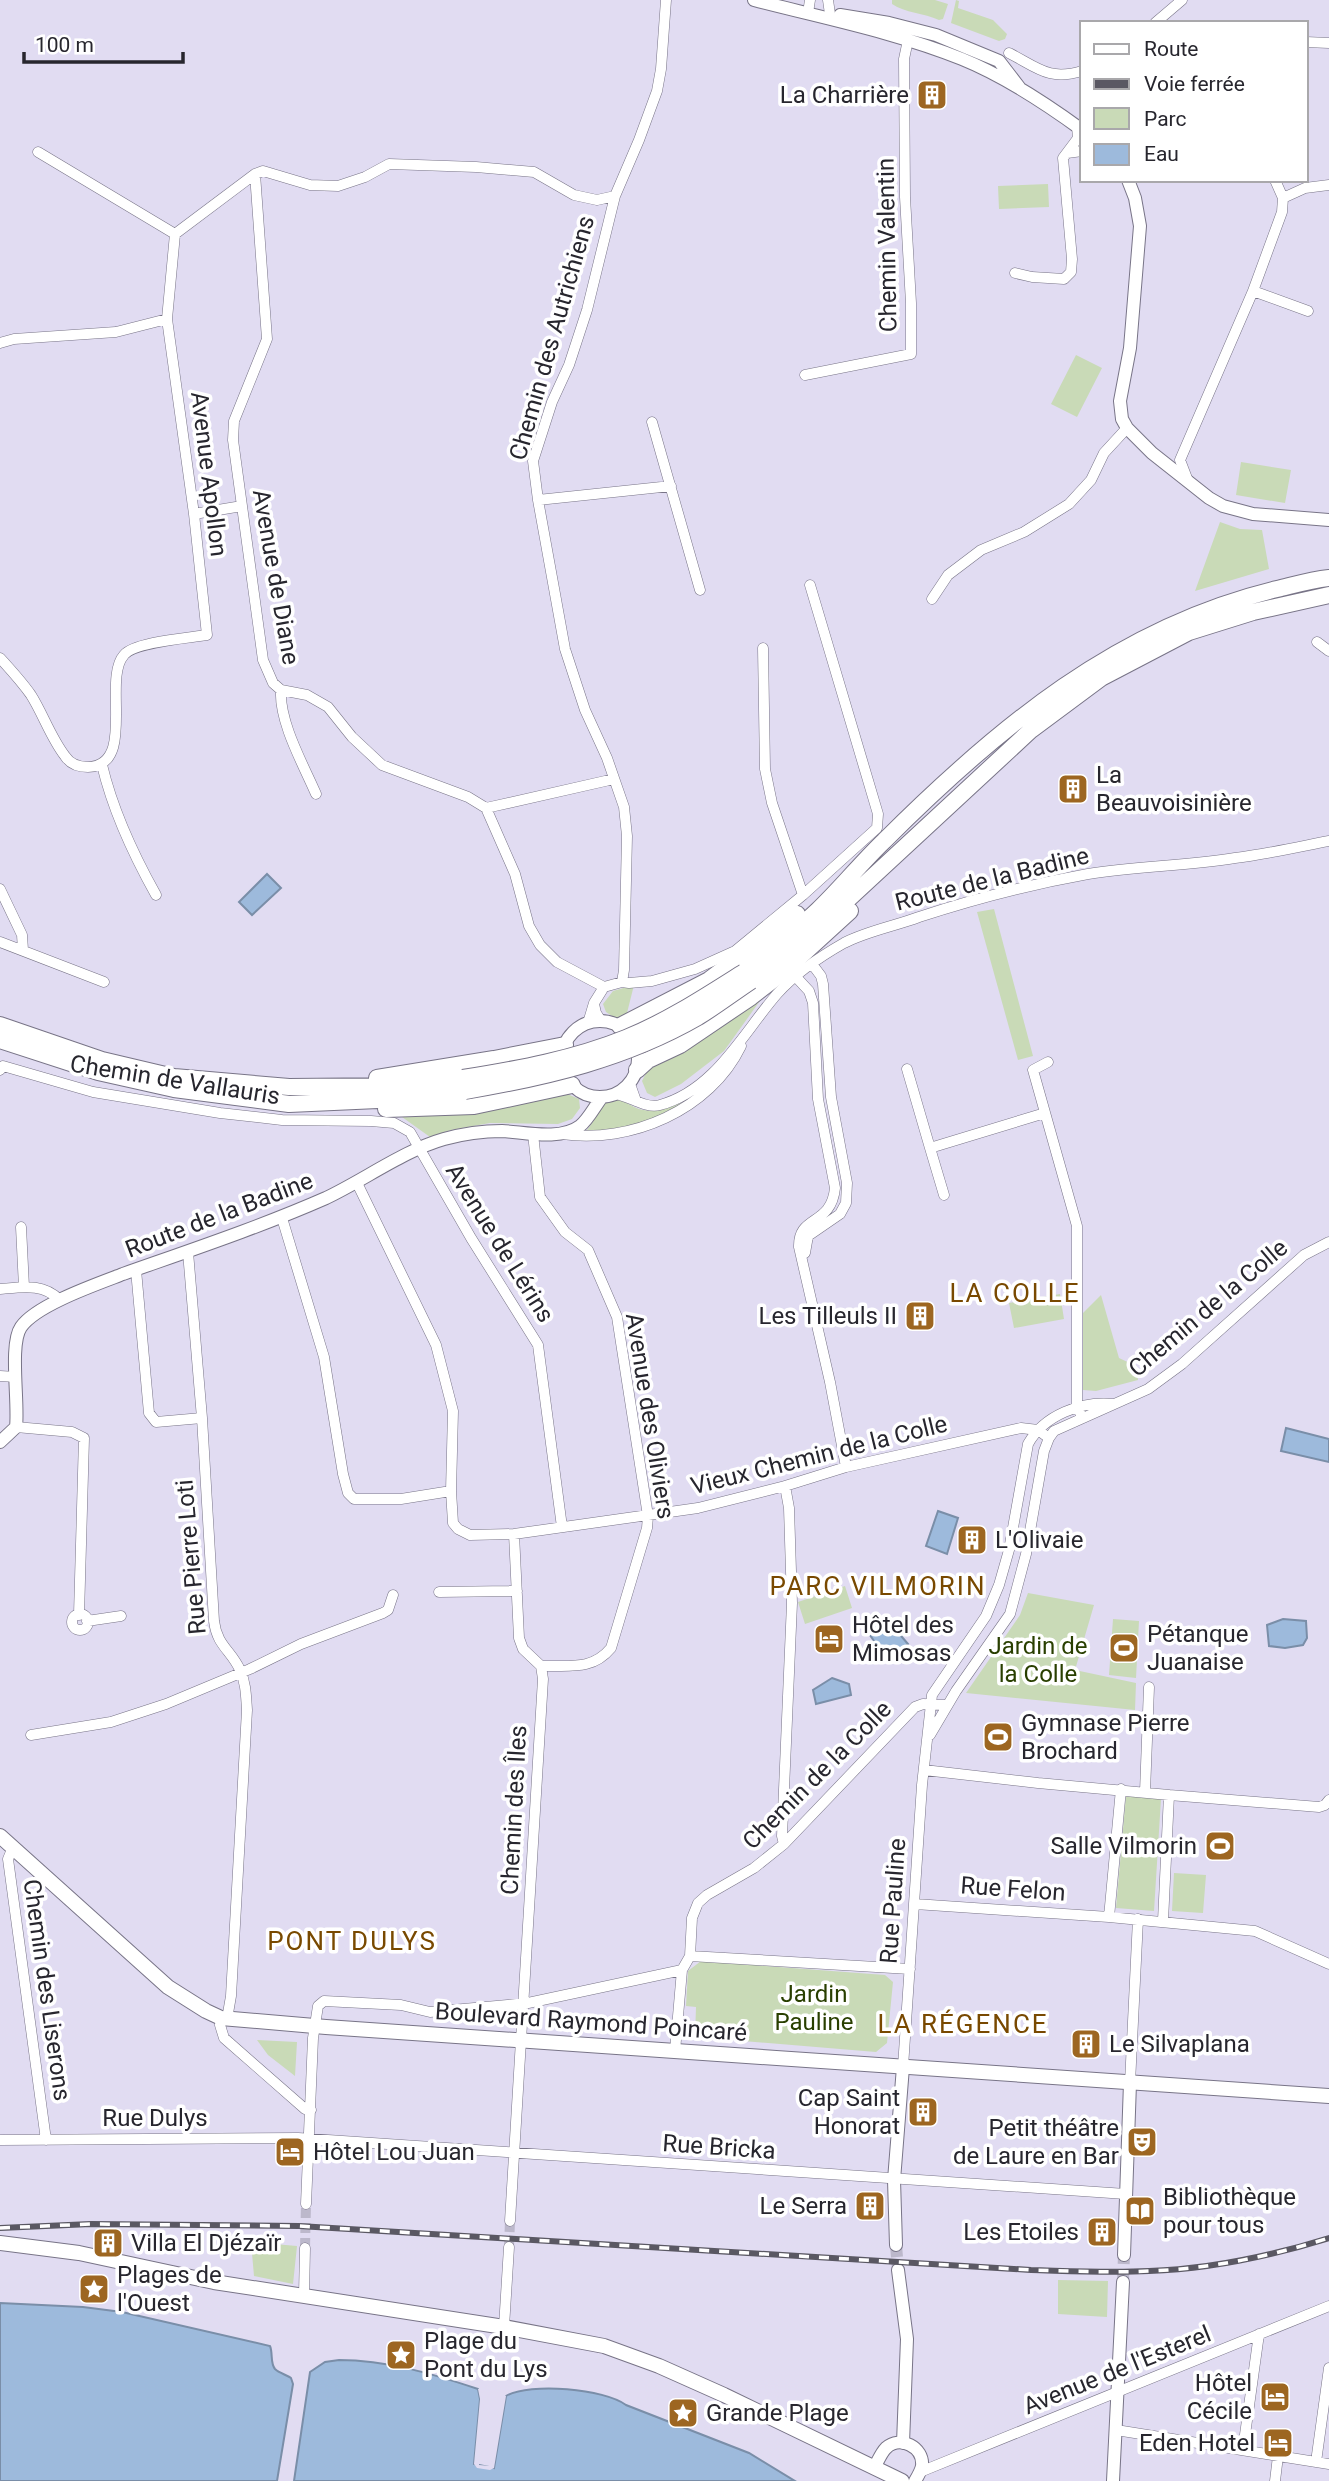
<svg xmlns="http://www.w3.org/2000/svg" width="1329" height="2481" viewBox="0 0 1329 2481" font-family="Roboto,sans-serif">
	<rect width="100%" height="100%" fill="#e1dcf2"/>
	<path fill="#c9dab7" d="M892,0H935L948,4L943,19L939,20C924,13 905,13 892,4Z
		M956,0L959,1L958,8L993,20L1007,34L1005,39L999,41L951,23Z
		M1048,184L1049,207L999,209L998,186Z
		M1076,355L1102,368L1077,417L1051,404Z
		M1241,462L1291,470L1285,503L1236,495Z
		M1220,522L1240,529L1262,530L1269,569L1195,591Z
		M994,909L1033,1056L1018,1060L977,912Z
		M634,985L626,1017L615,1018L606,1012L603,1004L613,991Z
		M762,998L724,1051L681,1084L655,1097L647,1093L642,1081L648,1069Z
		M565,1093L579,1099L580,1108L572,1119L558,1124L490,1123L451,1130L430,1137L402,1117L445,1115Z
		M618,1099C625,1101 631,1106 639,1109C657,1114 672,1107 688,1099C656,1121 624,1130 585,1132C595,1122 596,1112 605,1101Z
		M1060,1294L1064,1319L1014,1328L1009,1303Z
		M1101,1295L1119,1358L1136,1366L1138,1380L1096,1391L1083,1390V1313Z
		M845,1586L852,1608L805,1624L798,1602Z
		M1028,1593L1094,1605L1075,1670L1136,1683L1135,1710L966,1693L1020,1615Z
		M1113,1619L1139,1621L1136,1678L1109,1675Z
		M1126,1795L1161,1799L1154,1911L1116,1908Z
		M1174,1873L1206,1875L1203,1913L1172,1911Z
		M701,1961L885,1975L893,1982L887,2043L876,2052L695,2037L696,2007L686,2006L688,1971Z
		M257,2040L297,2042L295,2076L268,2055Z
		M251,2242L297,2246L293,2284L254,2276Z
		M1058,2280L1108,2281L1107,2317L1058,2314Z"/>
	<path fill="#9dbadc" stroke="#7a8ea8" stroke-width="2" d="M267,874L281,888L252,915L239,902Z
		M1286,1428L1329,1439V1462L1281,1451Z
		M938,1511L958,1518L947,1554L926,1546Z
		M884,1616L908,1644L888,1661L865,1628Z
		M1283,1619L1306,1621L1307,1638L1303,1645L1285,1648L1269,1646L1267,1625Z
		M832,1678L849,1684L851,1695L816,1704L813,1690Z
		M0,2303L83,2307L122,2312L270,2346C273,2353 270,2363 275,2369C279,2373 287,2375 291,2378L293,2384L277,2481H0Z
		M339,2360C387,2360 433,2374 478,2389L480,2399L474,2464L494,2468L506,2396C530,2382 605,2389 626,2405L749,2453L795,2481H294L310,2372L325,2362Z"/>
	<path fill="#e1dcf2" d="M482,2388L484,2399L479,2465L491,2466L499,2407L503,2394L506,2396L494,2468L490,2470L477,2468L474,2464L480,2399L478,2389Z"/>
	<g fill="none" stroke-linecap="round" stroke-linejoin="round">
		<path stroke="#bcb8cb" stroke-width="10" stroke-dasharray="10 5" stroke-linecap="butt" d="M509,2247L510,2221
			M305,2248L306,2204"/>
		<path stroke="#bcb8cb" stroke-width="12" stroke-dasharray="12 6" stroke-linecap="butt" d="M896,2245L898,2270
			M1123,2282L1124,2255"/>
		<g stroke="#787487" stroke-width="11">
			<path id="minor" d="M828,0L830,14
				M808,13L810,0
				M1155,23L1182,0
				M1306,42L1329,43
				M1009,53C1038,68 1049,81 1082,71
				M38,152L175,234
				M1067,153L1082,151
				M255,174L267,339L234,421L233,440L263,660L273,683L281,690L307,695L328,707L352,737L382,765L468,797L486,808L515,874L529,926L540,945L557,962L604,987
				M1283,198L1305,188L1329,185
				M1015,273L1032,277L1064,279L1071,272L1072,259L1063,158L1078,138L1077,126
				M1253,291L1308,311
				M0,343L14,339L116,332L167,319
				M805,375L911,354V303L905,197L904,59L908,40
				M652,422L700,590
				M1188,481L1180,460L1253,291L1282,212L1283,198L1275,180
				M538,500L671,486
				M194,514L242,506
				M932,599L948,575L981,550L1024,532L1069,504L1091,480L1104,453L1127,428
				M1317,642L1329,651
				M763,648L765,769L772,803L803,895
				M0,658C11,670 22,682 31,695C43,714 51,738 65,756C70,764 79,767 88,767C137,766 102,679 124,655C134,642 189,638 207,635L194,514L167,319L175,234L255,174L263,171L310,185L338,186L365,177L389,164L476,167L534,172L574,195L597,200L615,196
				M281,690C279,722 303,764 316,794
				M102,765C113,811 133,854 156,895
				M486,808L614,779
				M0,889L22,935L23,950
				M0,942L104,982
				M796,977L809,991L813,1003L818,1099L835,1188C831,1227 798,1214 799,1247L830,1382L846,1467
				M622,982L624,970L627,836L624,807L607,758L585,710L565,649L538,500L533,461L552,402L569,365L587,310L615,196L639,140L657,91L661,69L666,0
				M594,1004L596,1013L601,1021
				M588,1023L594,1003L604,987L622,982L629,983L652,981L695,969L735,951L803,895L877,828L878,814L810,585
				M1048,1062L1033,1070L1077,1226V1404L1080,1413
				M907,1069L930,1148L1045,1113
				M0,1070L3,1066L93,1092L220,1113L282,1120L371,1121L394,1123L410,1132L471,1238L538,1345L562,1527
				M630,1084L636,1101
				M615,1094C630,1096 645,1109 660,1105C715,1090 743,1033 777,994C795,974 821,956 844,943C867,931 895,926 919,917C974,899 1032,884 1088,874C1137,866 1187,866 1235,858C1267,854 1298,847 1329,841
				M533,1134L540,1197L565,1232L588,1250L617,1317L648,1516L647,1528L611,1648C592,1671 569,1665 541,1666
				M562,1134C631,1144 710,1110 741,1046
				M930,1148L944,1195
				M357,1183L436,1345L453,1411L451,1491L453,1523L458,1529L470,1535L514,1534L698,1508L785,1486L846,1467L1021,1428L1038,1430L1049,1438
				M282,1218L324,1357L343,1474L348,1493L354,1499H401L451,1491
				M21,1227L24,1287
				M188,1252L202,1418L214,1621C217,1646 231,1650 240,1670C246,1683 246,1696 247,1710L231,1996L227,2019
				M805,1253L808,1236L840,1214L846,1203L847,1183L831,1097L823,984L821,976L812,964
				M136,1270L149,1413L156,1422L202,1418
				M0,1289C23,1287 43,1283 60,1300
				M0,1376L16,1377
				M16,1427L72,1432L84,1438L79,1615
				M439,1592L517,1591
				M72 1622a8 8 0 1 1 16 0a8 8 0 1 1-16 0Z
				M87,1621L121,1616
				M31,1735L111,1722L166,1704L250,1669L301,1644L383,1613L388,1610L393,1595
				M930,1735L956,1691L1010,1614L1026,1554L1044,1451L1049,1438L1054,1431L1148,1389L1182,1364L1304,1255L1329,1242
				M924,1770L1038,1783L1169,1795L1163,1921
				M1121,1789L1109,1917L1255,1931L1329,1964
				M1145,1792L1149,1687
				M1169,1795L1319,1807L1325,1805L1329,1800
				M784,1844L782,1836L792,1603L789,1508L785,1486
				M13,1847L8,1859L46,2140
				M915,1904L1109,1917
				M690,1956L910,1969
				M221,2018L220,2025L224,2038L305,2109L311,2110
				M675,2051L682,1970
				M903,2067L922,1785L932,1695L986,1616L999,1585L1009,1550L1028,1444C1044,1415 1081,1401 1113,1404
				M1130,2083L1138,1919
				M0,2140L298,2138L1126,2194
				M306,2204L313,2038L318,2006L324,2001L401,2005L430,2012L528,2003L682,1970L690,1956L692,1918L698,1903L707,1895L754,1868L784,1844L915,1707L923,1704L947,1705
				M510,2221L543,1679L541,1666L523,1649L519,1638L514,1534
				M304,2296L305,2248
				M504,2327L509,2247
				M1116,2430L1329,2464
				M1243,2449L1259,2334
				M1316,2462L1329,2368
				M920,2472L1329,2306
				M1275,2481L1278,2456"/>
		</g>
		<g stroke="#787487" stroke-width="14">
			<path id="tertiary" d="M754,0C823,18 895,32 962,59C1004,76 1045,103 1082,130
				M840,15L889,23L936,35L999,61L1019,87
				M1128,180L1135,198L1140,226L1130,348L1120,401L1122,419L1127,428L1152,453L1209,498L1223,506L1253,514L1329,520
				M562 1059a38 38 0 1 1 76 0a38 38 0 1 1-76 0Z
				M0,1442L16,1427C19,1403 9,1344 21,1327C36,1305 97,1284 123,1274C191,1250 260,1227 326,1198C364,1180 405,1150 444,1139C462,1134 483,1131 502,1131C524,1132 560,1141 580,1126C588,1120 595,1106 602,1097
				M896,2245L894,2180L903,2067
				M1124,2255L1130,2083
				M898,2270L907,2339L903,2443
				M874,2468C878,2461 881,2453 886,2448C900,2435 924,2447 922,2466C921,2471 918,2476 915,2481
				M1113,2481L1123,2282"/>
		</g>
		<g stroke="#787487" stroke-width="16">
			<path id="secondary" d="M0,1836L168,1987L206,2011L221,2018L326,2027L1329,2096
				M0,2243L79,2253L214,2282L504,2327L604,2346L659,2366L724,2395L902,2481"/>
		</g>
		<g stroke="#787487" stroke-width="18">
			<path id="trunk" d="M744,972C768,951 795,932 818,910C841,888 861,863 884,841C997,728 1118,627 1277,589C1294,585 1311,580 1329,578
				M751,981L827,919L1031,730L1101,678L1189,632L1253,612L1329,595
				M0,1025L102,1060L174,1077L289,1087L400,1086L463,1078
				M620,1026L709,980L797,914
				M0,1040L98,1072L174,1089L289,1104L400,1099L465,1091
				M637,1070L648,1060L680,1045L751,997L782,973L850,911
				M377,1078L494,1059L565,1045
				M386,1109L474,1106L572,1085"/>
		</g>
		<use href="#minor" stroke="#fff" stroke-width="10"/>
		<use href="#tertiary" stroke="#fff" stroke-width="12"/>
		<use href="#secondary" stroke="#fff" stroke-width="14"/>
		<use href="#trunk" stroke="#fff" stroke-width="16"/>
		<g stroke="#5a5863" stroke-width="6">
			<path id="rail" d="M0,2228L91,2224L299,2226L1031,2270C1070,2271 1110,2273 1149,2271C1210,2269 1271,2256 1329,2238"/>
		</g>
		<use href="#rail" stroke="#fff" stroke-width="3.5" stroke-dasharray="10" stroke-linecap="butt"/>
		<g stroke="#787487" stroke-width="18" stroke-linecap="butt">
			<path id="trunk-bridge" d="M463,1078C519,1069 574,1059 626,1038C668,1021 706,996 744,972
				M465,1091C547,1077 625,1059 698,1017C716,1006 733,993 751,981"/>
		</g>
		<use href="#trunk-bridge" stroke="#fff" stroke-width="16"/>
	</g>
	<defs>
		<g id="building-square" transform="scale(1.575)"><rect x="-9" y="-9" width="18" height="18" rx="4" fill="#9d6621" stroke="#fff"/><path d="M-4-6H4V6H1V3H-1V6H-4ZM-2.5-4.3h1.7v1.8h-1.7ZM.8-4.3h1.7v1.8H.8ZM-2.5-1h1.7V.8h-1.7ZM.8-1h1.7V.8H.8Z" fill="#fff"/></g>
		<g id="hotel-square" transform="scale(1.575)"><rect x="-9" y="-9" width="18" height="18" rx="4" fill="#9d6621" stroke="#fff"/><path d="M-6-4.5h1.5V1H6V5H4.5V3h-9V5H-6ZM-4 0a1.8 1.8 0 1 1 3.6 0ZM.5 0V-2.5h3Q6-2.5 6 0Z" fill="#fff"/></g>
		<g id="stadium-square" transform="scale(1.575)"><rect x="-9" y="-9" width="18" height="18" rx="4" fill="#9d6621" stroke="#fff"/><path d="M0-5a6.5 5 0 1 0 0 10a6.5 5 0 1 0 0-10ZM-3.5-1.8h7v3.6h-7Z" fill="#fff"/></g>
		<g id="theatre-square" transform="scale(1.575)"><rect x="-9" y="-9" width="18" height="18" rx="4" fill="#9d6621" stroke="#fff"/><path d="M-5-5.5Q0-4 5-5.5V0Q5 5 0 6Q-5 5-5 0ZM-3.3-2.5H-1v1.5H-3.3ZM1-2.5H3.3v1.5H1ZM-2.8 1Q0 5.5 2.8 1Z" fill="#fff"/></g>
		<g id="library-square" transform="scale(1.575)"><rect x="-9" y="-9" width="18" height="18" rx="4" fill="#9d6621" stroke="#fff"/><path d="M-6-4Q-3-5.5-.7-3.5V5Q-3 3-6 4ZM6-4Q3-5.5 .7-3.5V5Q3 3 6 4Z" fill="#fff"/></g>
		<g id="sight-square" transform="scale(1.575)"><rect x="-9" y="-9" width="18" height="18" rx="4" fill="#9d6621" stroke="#fff"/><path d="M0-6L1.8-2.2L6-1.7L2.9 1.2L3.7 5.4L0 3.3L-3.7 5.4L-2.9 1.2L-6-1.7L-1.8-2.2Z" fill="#fff"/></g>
	</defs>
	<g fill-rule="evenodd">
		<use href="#building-square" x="932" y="95"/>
		<use href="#building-square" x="1073" y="789"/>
		<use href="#building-square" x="920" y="1316"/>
		<use href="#building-square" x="972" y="1540"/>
		<use href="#hotel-square" x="829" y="1639"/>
		<use href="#stadium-square" x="1124" y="1648"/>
		<use href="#stadium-square" x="998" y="1737"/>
		<use href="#stadium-square" x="1220" y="1846"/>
		<use href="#building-square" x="1086" y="2044"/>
		<use href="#building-square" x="923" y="2112"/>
		<use href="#theatre-square" x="1142" y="2142"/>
		<use href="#hotel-square" x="290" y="2152"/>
		<use href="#building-square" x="870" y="2206"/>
		<use href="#library-square" x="1140" y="2211"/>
		<use href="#building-square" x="1102" y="2232"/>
		<use href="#building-square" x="108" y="2243"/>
		<use href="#sight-square" x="94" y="2289"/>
		<use href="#sight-square" x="401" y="2355"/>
		<use href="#hotel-square" x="1275" y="2397"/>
		<use href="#sight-square" x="683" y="2413"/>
		<use href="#hotel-square" x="1278" y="2443"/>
	</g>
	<g text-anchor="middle" stroke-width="7" stroke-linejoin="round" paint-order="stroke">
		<g font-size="24" fill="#27262e" stroke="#fff" text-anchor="start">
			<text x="909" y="103" text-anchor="end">La Charrière</text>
			<text x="1096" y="783">La<tspan x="1096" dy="28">Beauvoisinière</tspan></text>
			<text x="897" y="1324" text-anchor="end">Les Tilleuls II</text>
			<text x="995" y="1548">L'Olivaie</text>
			<text x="852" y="1633">Hôtel des<tspan x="852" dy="28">Mimosas</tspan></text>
			<text x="1147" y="1642">Pétanque<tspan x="1147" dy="28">Juanaise</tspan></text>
			<text x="1021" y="1731">Gymnase Pierre<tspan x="1021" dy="28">Brochard</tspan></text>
			<text x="1197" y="1854" text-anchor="end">Salle Vilmorin</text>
			<text x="1109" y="2052">Le Silvaplana</text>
			<text x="900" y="2106" text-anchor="end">Cap Saint<tspan x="900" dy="28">Honorat</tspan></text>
			<text x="1119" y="2136" text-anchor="end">Petit théâtre<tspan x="1119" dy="28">de Laure en Bar</tspan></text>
			<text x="313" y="2160">Hôtel Lou Juan</text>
			<text x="1163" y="2205">Bibliothèque<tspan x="1163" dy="28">pour tous</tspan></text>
			<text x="847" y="2214" text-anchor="end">Le Serra</text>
			<text x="1079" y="2240" text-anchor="end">Les Etoiles</text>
			<text x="131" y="2251">Villa El Djézaïr</text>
			<text x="117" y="2283">Plages de<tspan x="117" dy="28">l'Ouest</tspan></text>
			<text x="424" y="2349">Plage du<tspan x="424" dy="28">Pont du Lys</tspan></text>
			<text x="1252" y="2391" text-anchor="end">Hôtel<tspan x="1252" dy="28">Cécile</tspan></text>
			<text x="706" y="2421">Grande Plage</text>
			<text x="1255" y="2451" text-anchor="end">Eden Hotel</text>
		</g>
		<g font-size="24" fill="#27262e" stroke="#fff">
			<text transform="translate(887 245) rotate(-91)" y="8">Chemin Valentin</text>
			<text transform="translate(552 338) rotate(-74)" y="8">Chemin des Autrichiens</text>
			<text transform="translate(209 474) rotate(83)" y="8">Avenue Apollon</text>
			<text transform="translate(276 577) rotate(80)" y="8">Avenue de Diane</text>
			<text transform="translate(992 879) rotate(-14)" y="8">Route de la Badine</text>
			<text transform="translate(175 1080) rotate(9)" y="8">Chemin de Vallauris</text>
			<text transform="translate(219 1215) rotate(-21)" y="8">Route de la Badine</text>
			<text transform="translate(500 1243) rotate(58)" y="8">Avenue de Lérins</text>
			<text transform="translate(1208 1308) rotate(-40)" y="8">Chemin de la Colle</text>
			<text transform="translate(650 1416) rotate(81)" y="8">Avenue des Oliviers</text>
			<text transform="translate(819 1455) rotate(-14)" y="8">Vieux Chemin de la Colle</text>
			<text transform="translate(191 1557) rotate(-95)" y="8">Rue Pierre Loti</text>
			<text transform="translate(817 1775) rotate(-45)" y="8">Chemin de la Colle</text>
			<text transform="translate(514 1810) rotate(-87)" y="8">Chemin des Îles</text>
			<text transform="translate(1013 1889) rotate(4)" y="8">Rue Felon</text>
			<text transform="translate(893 1901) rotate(-86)" y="8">Rue Pauline</text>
			<text transform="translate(47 1990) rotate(82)" y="8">Chemin des Liserons</text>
			<text transform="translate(591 2022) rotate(4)" y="8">Boulevard Raymond Poincaré</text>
			<text x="155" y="2126">Rue Dulys</text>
			<text transform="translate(719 2147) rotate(4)" y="8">Rue Bricka</text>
			<text transform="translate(1117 2370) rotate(-22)" y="8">Avenue de l'Esterel</text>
		</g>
		<g font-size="24" fill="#293f00" stroke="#fff">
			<text x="1038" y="1654">Jardin de<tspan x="1038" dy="28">la Colle</tspan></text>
			<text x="814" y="2002">Jardin<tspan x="814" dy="28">Pauline</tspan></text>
		</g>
		<g font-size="26" letter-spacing="2" fill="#794900" stroke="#fff">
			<text x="1015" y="1302">LA COLLE</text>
			<text x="878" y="1595">PARC VILMORIN</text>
			<text x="352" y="1950">PONT DULYS</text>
			<text x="963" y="2033">LA RÉGENCE</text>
		</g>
	</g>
	<rect x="1080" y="21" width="228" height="161" fill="#ffffff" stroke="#a9a8ab" stroke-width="2"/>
	<rect x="1094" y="44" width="35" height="10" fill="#ffffff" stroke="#a9a8ab" stroke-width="2"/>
	<text x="1144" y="56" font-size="21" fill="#27262e">Route</text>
	<rect x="1094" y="79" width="35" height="10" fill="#5a5863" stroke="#a9a8ab" stroke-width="2"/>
	<text x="1144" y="91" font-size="21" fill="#27262e">Voie ferrée</text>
	<rect x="1094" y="108" width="35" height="21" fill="#c9dab7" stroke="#a9a8ab" stroke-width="2"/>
	<text x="1144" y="126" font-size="21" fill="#27262e">Parc</text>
	<rect x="1094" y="144" width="35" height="21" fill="#9dbadc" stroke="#a9a8ab" stroke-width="2"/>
	<text x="1144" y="161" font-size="21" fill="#27262e">Eau</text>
	<path d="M24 52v10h159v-10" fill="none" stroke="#27262e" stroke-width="3.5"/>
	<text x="35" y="52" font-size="21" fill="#27262e" stroke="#ffffff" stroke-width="5" paint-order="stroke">100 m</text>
</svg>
